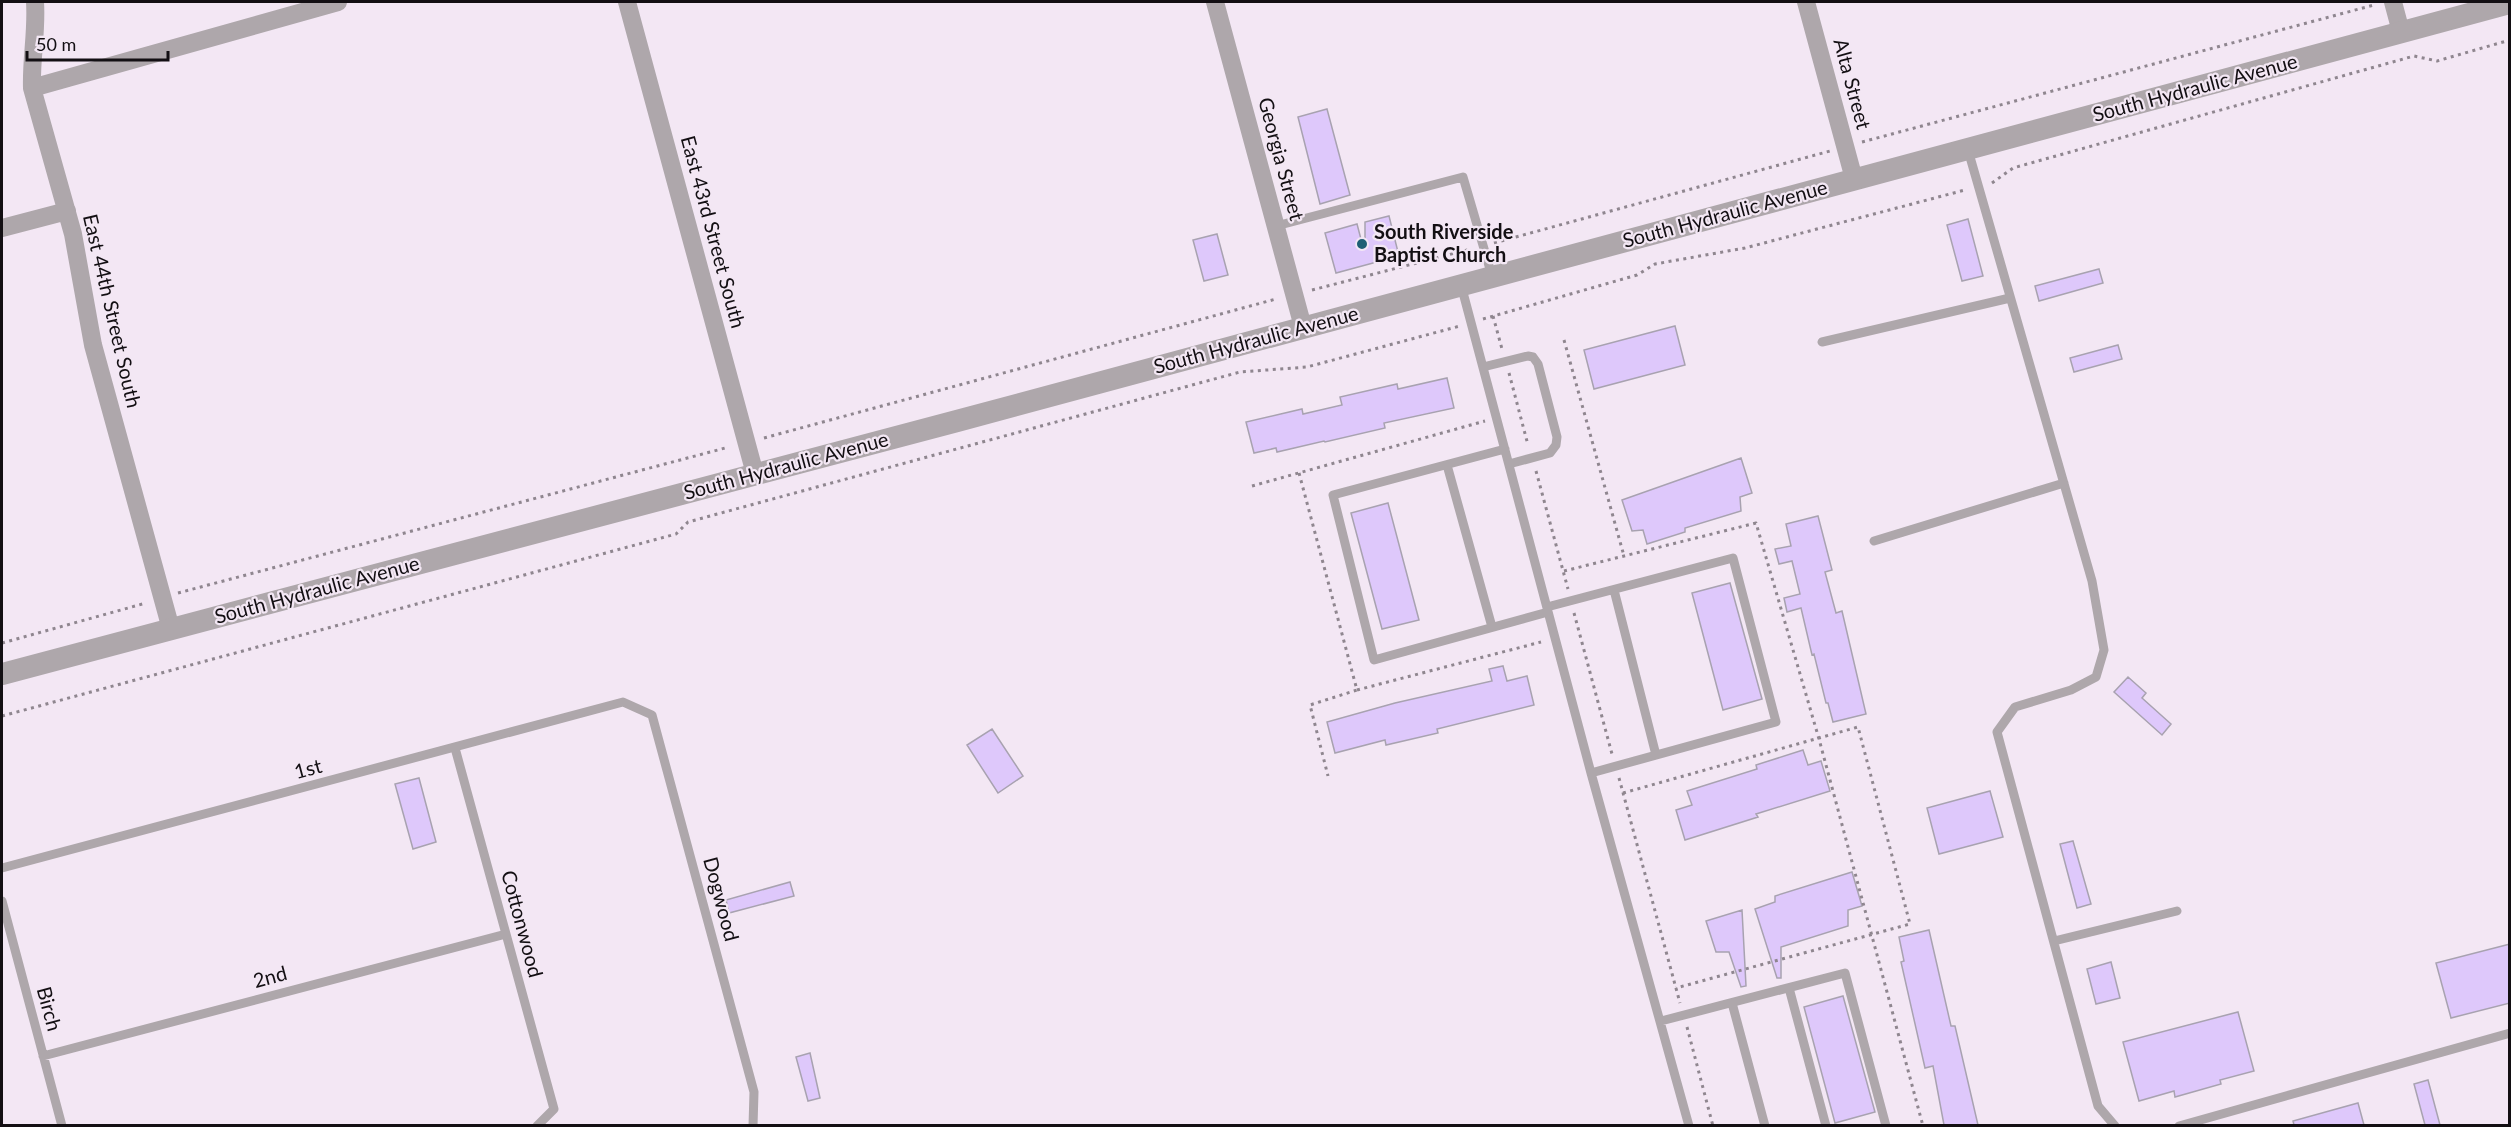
<svg xmlns="http://www.w3.org/2000/svg" width="2511" height="1127" viewBox="0 0 2511 1127" font-family="Lato,sans-serif">
	<rect width="100%" height="100%" fill="#f3e7f4"/>
	<path fill="#dec8fb" stroke="#a8a2b0" stroke-width="1.5" d="M1327,109L1350,195L1320,204L1298,117Z
		M1389,216L1399,256L1336,273L1325,233L1357,224L1362,243L1365,242V222Z
		M1968,219L1983,276L1962,281L1947,225Z
		M1217,234L1228,275L1204,281L1193,240Z
		M2099,269L2103,283L2039,301L2035,286Z
		M1675,326L1685,365L1594,389L1584,350Z
		M2118,345L2122,359L2074,372L2070,358Z
		M1447,378L1454,408L1384,423L1385,428L1325,442L1324,441L1277,452L1276,448L1254,453L1246,422L1302,409L1303,414L1342,405L1340,397L1397,384L1398,389Z
		M1741,458L1752,493L1740,497L1741,511L1685,528V532L1647,544L1643,530L1632,531L1622,500Z
		M1388,503L1419,620L1382,629L1351,513Z
		M1818,516L1832,570L1825,572L1836,613L1842,611L1866,714L1833,722L1828,703H1826L1814,654L1812,655L1801,608L1787,612L1784,598L1800,594L1792,561L1779,564L1775,549L1791,546L1786,524Z
		M1730,583L1762,699L1723,710L1692,593Z
		M1503,666L1507,681L1527,676L1534,705L1437,729L1438,733L1386,745L1385,740L1335,753L1327,722L1395,703L1492,681L1489,669Z
		M2128,677L2146,693L2142,698L2171,724L2162,735L2114,692Z
		M992,729L1023,776L998,793L967,745Z
		M1803,750L1808,765L1821,761L1830,791L1756,814L1758,817L1685,840L1676,810L1692,805L1687,791L1757,769L1756,765Z
		M419,778L436,842L413,849L395,784Z
		M1990,791L2003,837L1939,854L1927,808Z
		M2073,841L2091,904L2077,908L2060,844Z
		M1852,872L1862,906L1848,910V926L1781,947V978H1777L1755,909L1775,902V896Z
		M790,882L794,896L729,913L726,900Z
		M1742,910L1746,986L1741,987L1729,952H1716L1706,921Z
		M1929,930L1951,1026H1955L1978,1125H1944L1933,1066L1925,1068L1901,962L1904,961L1899,937Z
		M2510,944V1003L2451,1018L2436,963Z
		M2111,962L2120,998L2096,1004L2087,969Z
		M1843,996L1875,1112L1835,1123L1804,1007Z
		M2238,1012L2254,1071L2220,1080L2221,1084L2175,1097L2174,1091L2139,1101L2123,1042Z
		M810,1053L820,1098L808,1101L796,1057Z
		M2428,1080L2440,1125H2425L2414,1084Z
		M2358,1103L2364,1125H2294L2293,1121Z"/>
	<g fill="none" stroke-linecap="round" stroke-linejoin="round">
		<path stroke="#8f868f" stroke-width="3" stroke-dasharray="3 4.5" stroke-linecap="butt" d="M1862,142L2374,5
			M1992,183L2013,168L2414,56L2437,61L2510,40
			M1494,243L1830,151
			M1312,290L1471,249
			M1493,316L1502,349
			M1483,319L1637,275L1655,264L1745,248L1965,190
			M1564,340L1624,556
			M1509,373L1528,445
			M764,438L1276,299
			M1536,471L1568,589
			M1299,473L1357,690L1310,705L1328,776
			M1252,486L1485,421
			M1564,571L1756,523L1819,739L1923,1126
			M178,593L729,447
			M1574,613L1612,754
			M2,643L146,603
			M1357,690L1541,642
			M2,716L676,534L688,522L1240,372L1307,367L1460,326
			M1619,778L1680,1003
			M1623,793L1858,727L1910,924L1676,988
			M1687,1027L1713,1126"/>
		<path stroke="#aea7ab" stroke-width="9" d="M1968,150L2092,581L2104,650L2096,677L2071,690L2015,707L1997,732L2098,1106L2115,1126
			M1276,226L1463,177L1492,276
			M1461,285L1591,773L1689,1126
			M1822,342L2010,298
			M1483,367L1528,356L1533,357L1538,364L1557,437L1556,445L1550,453L1509,464
			M1505,449L1333,495L1374,660L1548,612
			M1447,465L1492,627
			M1874,541L2064,483
			M1614,590L1656,755
			M1547,607L1733,558L1776,722L1591,773
			M455,748L554,1109L537,1126
			M2,868L623,702L652,715L754,1092L753,1126
			M2,901L62,1126
			M2054,941L2177,911
			M1789,988L1826,1126
			M1732,1003L1765,1126
			M1661,1021L1845,973L1886,1126
			M43,1056L506,934
			M2179,1126L2510,1033"/>
		<path stroke="#aea7ab" stroke-width="18" d="M35,2C37,31 31,59 32,88L73,234L93,345L171,629
			M627,2L755,474
			M1215,2L1303,327
			M1806,2L1854,179
			M2393,2L2401,32
			M32,88L338,2
			M2,228L67,211"/>
		<path stroke="#aea7ab" stroke-width="22" d="M2,674L957,421L2510,3"/>
	</g>
	<circle fill="#1e5f74" stroke="#f3e7f4" stroke-width="2" cx="1362" cy="244" r="6"/>
	<g text-anchor="middle" stroke-width="4.5" stroke-linejoin="round" paint-order="stroke">
		<g font-size="20" fill="#130f13" stroke="#f3e7f4">
			<text transform="translate(1852 84) rotate(75)" y="7">Alta Street</text>
			<text transform="translate(2195 88) rotate(-15)" y="7">South Hydraulic Avenue</text>
			<text transform="translate(1281 159) rotate(75)" y="7">Georgia Street</text>
			<text transform="translate(1725 214) rotate(-15)" y="7">South Hydraulic Avenue</text>
			<text transform="translate(713 232) rotate(75)" y="7">East 43rd Street South</text>
			<text transform="translate(112 311) rotate(77)" y="7">East 44th Street South</text>
			<text transform="translate(1256 340) rotate(-15)" y="7">South Hydraulic Avenue</text>
			<text transform="translate(786 466) rotate(-15)" y="7">South Hydraulic Avenue</text>
			<text transform="translate(317 590) rotate(-15)" y="7">South Hydraulic Avenue</text>
			<text transform="translate(308 769) rotate(-15)" y="7">1st</text>
			<text transform="translate(721 899) rotate(75)" y="7">Dogwood</text>
			<text transform="translate(522 924) rotate(75)" y="7">Cottonwood</text>
			<text transform="translate(270 977) rotate(-15)" y="7">2nd</text>
			<text transform="translate(49 1009) rotate(75)" y="7">Birch</text>
		</g>
		<g font-size="20" font-weight="bold" fill="#130f13" stroke="#f3e7f4" text-anchor="start">
			<text x="1374" y="239">South Riverside<tspan x="1374" dy="23">Baptist Church</tspan></text>
		</g>
	</g>
	<rect width="2511" height="1127" fill="none" stroke="#130f13" stroke-width="6"/>
	<path d="M27 51v9h141v-9" fill="none" stroke="#130f13" stroke-width="3"/>
	<text x="36" y="51" font-size="18" fill="#130f13" stroke="#f3e7f4" stroke-width="4.5" paint-order="stroke">50 m</text>
</svg>
